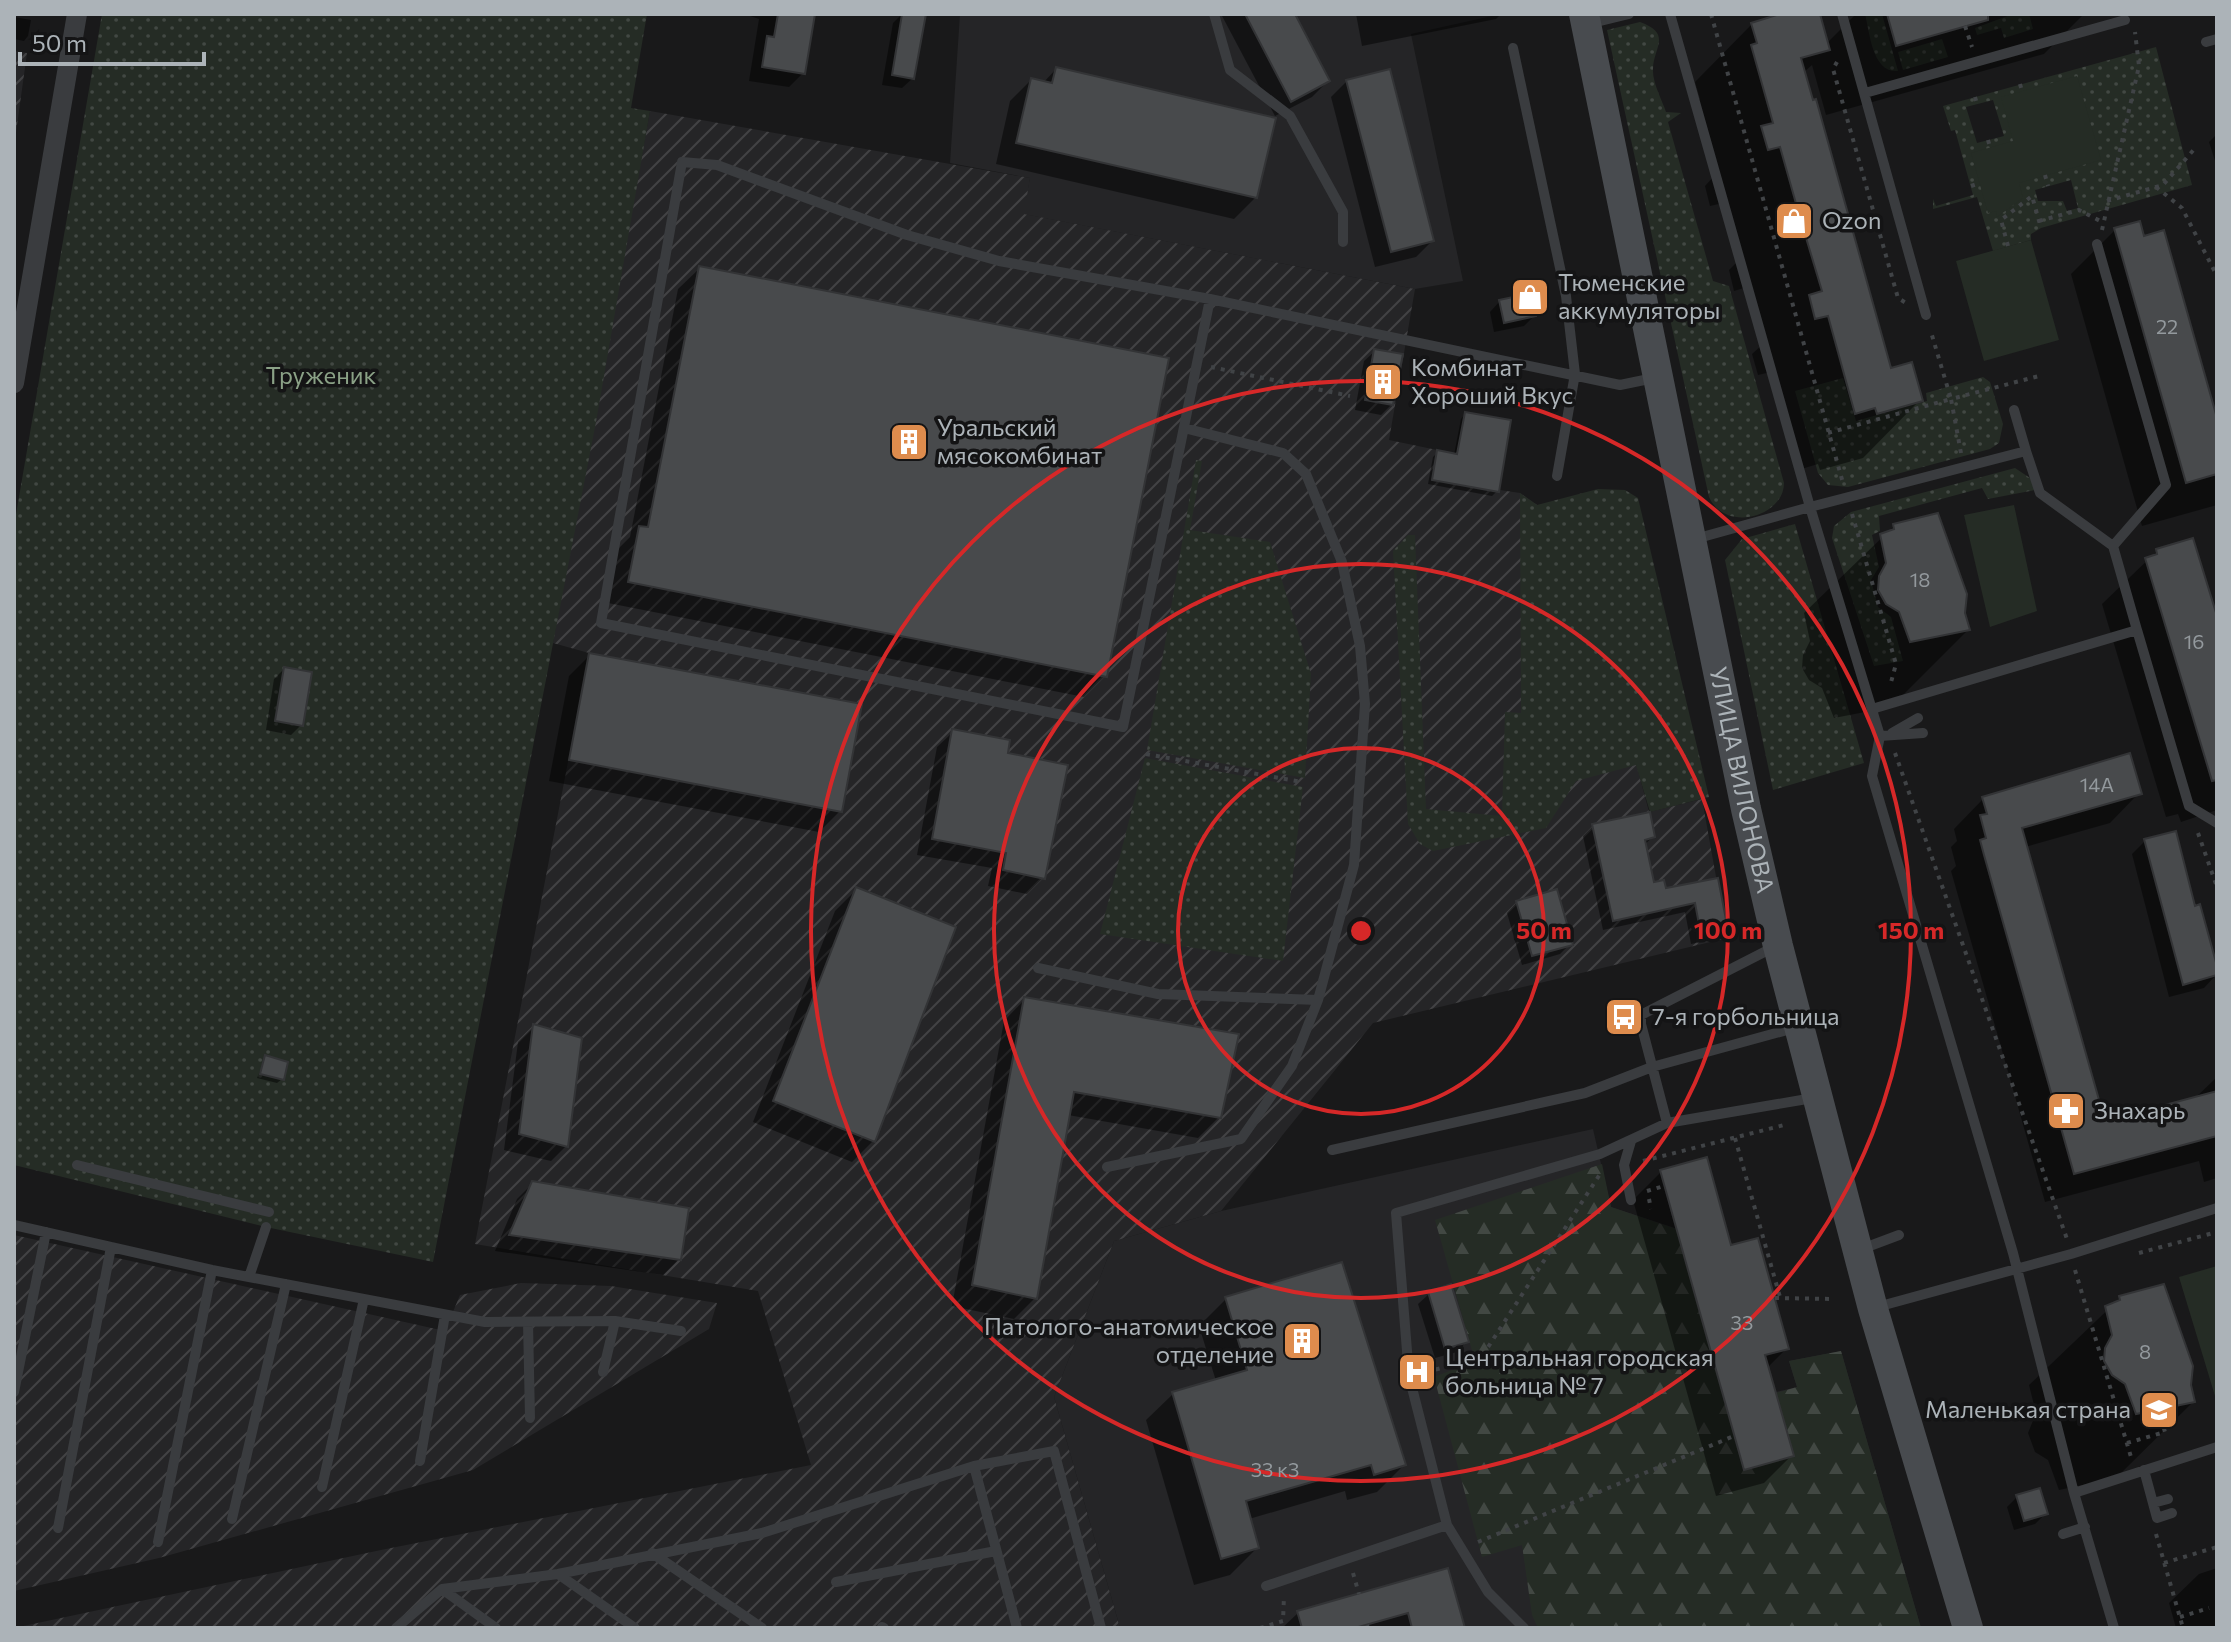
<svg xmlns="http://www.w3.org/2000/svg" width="2231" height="1642" viewBox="0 0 2231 1642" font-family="Commissioner,sans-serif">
	<defs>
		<pattern id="industrial-furrows" width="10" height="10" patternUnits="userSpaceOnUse" patternTransform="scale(2)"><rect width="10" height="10" fill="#252527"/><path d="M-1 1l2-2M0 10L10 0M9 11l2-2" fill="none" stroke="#424244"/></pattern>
		<pattern id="grass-dots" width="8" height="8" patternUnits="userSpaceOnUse" patternTransform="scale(2)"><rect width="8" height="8" fill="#252c25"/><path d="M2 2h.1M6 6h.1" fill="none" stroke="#424843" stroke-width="1.8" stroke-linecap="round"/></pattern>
		<pattern id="forest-firs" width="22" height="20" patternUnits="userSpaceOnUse" patternTransform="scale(2)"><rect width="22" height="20" fill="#252c25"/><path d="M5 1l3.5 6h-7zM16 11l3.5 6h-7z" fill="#424843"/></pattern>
	</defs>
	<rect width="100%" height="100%" fill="#19191a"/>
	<path fill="#252527" d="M960,14H1501L1411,34L1463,281L1415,289L1023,214L1030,178L950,163Z
		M1593,1129L1611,1207L1675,1228L1660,1170L1707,1157L1731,1245L1758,1238L1789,1349L1766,1356L1776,1392L1797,1387L1789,1361L1841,1351L1921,1628H1120L1054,1397L1114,1241L1221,1211Z"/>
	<path fill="url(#industrial-furrows)" d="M14,51L27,53L14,147Z
		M650,111L1030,178L1024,214L1415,289L1389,440L1437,450L1432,480L1520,493L1537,505L1589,585L1649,812L1702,799L1727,938L1373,1023L1221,1211L1114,1241L1054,1397L1120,1628H14L381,1550L811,1465L758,1291L475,1244L589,653L553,643Z
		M14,1235L445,1331L460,1295L521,1283L611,1286L717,1303L709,1329L473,1470L159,1558L14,1591Z"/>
	<path fill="url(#grass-dots)" fill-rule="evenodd" d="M102,14H647L631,108L650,111L596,422L433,1262L266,1227L14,1165V526Z
		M1865,14H1882L1898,71C1872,73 1870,33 1865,14Z
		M2013,14H2029L2033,29L2004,38L2001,28L1977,35L1975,28Z
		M1640,22C1673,34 1653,48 1653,69C1652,82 1662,100 1666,112L1681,113L1668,122L1713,281L1729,286L1784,483C1784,517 1725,533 1709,497L1607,30Z
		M1942,39L1948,57L1903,70L1898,52Z
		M2156,47L2192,185L2041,228L2031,234V240L1993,251L1977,197L1933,209V199L1936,206L1973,195L1955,130L1951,131L1943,106ZM1993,100L2004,136L1977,143L1966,107ZM2071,180L2078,208L2067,211L2063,201H2038L2035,190Z
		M1983,377L1990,382L2003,424L1999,443L1990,449L1848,487L1828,485L1818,473L1795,391L1843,378L1856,421L1927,401L1926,393Z
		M1196,460L1202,461L1190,530L1270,542L1311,674L1305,778L1147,750Z
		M2015,468L2030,478L2035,490L1988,499L1982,488L1879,516L1880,531L1872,535L1879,567L1871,580L1878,607L1891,617L1903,661L1874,666L1832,538L1834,526L1851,512Z
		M1598,489L1625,490L1638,498L1709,797L1650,812L1636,765L1576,781L1546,828L1433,851L1420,844L1408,824L1393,551L1408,535H1415L1426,809L1502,816L1505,712L1521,713L1520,493L1537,505Z
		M1795,524L1864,763L1773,790L1725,560L1742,539Z
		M1145,758L1303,787L1283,961L1100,934Z"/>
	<path fill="url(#forest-firs)" d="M1602,1164L1611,1207L1676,1229L1744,1470L1794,1456L1776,1393L1797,1387L1789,1361L1841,1351L1921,1628H1538L1532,1615L1522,1545L1482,1557L1434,1377L1475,1361L1435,1220Z"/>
	<path fill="#252c25" d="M2077,76L2101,160L2019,183L2023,198L1997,217L1996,211L1988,213L1971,153L2013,141L2001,97Z
		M2031,240L2059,340L1984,361L1956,261Z
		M2014,505L2037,611L1990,627L1964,515Z
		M2217,1266V1395L2215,1396L2179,1277Z"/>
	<path fill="#0007" d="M744,14H813L803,73L789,87L749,81L759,19Z
		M902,14H910L913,78L902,88L882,85L893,23Z
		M1221,14H1292L1328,81L1312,97L1275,116Z
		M1356,14H1501L1496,19L1362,46Z
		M1789,14H1818L1826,44L1856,14H2084L2044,54L1826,115L1812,65L1803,73L1890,370L1920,400L1863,458L1820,470L1818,464L1798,470L1771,372L1758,375L1752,354L1763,344L1747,287L1734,291L1729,270L1739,260L1723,203L1710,206L1705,186L1715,175L1694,104L1700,99L1695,82L1752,24Z
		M14,17L31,20L28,36L24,41L14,39Z
		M1056,69L1256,197L1234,219L996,164L1010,101L1031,80L1043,83Z
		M1347,81L1432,241L1416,257L1375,267L1331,97Z
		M2217,134V167L2209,142Z
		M2115,230L2217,425V505L2142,526L2071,274Z
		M700,268L1105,676L1084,697L608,603L618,549L630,537L678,289Z
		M1500,301L1534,316L1524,326L1494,332L1490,312Z
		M1375,351L1392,404L1381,415L1355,410L1364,361Z
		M1465,414L1497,491L1492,496L1428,484L1433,457L1438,452L1454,455L1461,419Z
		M1894,526L1963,613L1968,630L1891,707L1834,718L1822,688L1809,680L1802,668L1803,655L1810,641L1804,613Z
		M2157,551L2217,623V810L2181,822L2178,814L2166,817L2102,604Z
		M590,655L840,811L819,832L549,781L569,676Z
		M284,669L301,725L291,735L266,730L274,679Z
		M953,732L1005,754L1043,878L1027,894L988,886L992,868L917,855L937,747Z
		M2139,793L2110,823L2025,847L2103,1123L2193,1100L2217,1077V1178L2204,1182L2199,1161L2045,1202L1955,885L1951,871L1956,866L1951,847L1957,841L1954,829L1983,799Z
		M1593,826L1653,837L1644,845L1653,885L1664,890L1716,880L1726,929L1716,939L1691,944L1685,912L1603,930L1583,836Z
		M2145,841L2217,974L2204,988L2169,997L2132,854Z
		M856,890L873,1141L852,1162L753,1122L835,911Z
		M1517,902L1570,944L1560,954L1522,965L1507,913Z
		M1025,999L1219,1117L1198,1138L1068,1115L1035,1298L1014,1319L952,1306L1004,1021Z
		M534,1026L566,1146L551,1161L504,1150L518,1042Z
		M266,1058L282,1079L277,1083L257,1078Z
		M1661,1172L1730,1248L1787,1348L1767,1368L1792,1455L1764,1483L1716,1496L1633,1200Z
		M533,1183L679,1259L663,1275L495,1251L517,1199Z
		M1429,1294L1467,1341L1457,1352L1435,1358L1418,1304Z
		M2120,1298L2189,1385L2193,1402L2116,1478L2059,1490L2048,1460L2035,1452L2028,1433L2036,1413L2029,1385Z
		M1226,1299L1379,1394L1383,1393L1404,1465L1377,1492L1347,1500L1345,1491L1249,1519L1257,1548L1230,1575L1194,1585L1146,1420L1173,1394L1216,1381L1199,1326Z
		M2017,1497L2046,1513L2035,1524L2014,1530L2007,1507Z
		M2217,1568V1628H2176L2169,1603L2199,1574Z
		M1447,1570L1464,1628H1282L1298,1613Z"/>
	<path fill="#484a4c" stroke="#333436" stroke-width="2" d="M778,14H815L805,74L762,67L767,36L774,37Z
		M902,14H926L914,79L892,75Z
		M1245,14H1295L1330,81L1291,102Z
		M1780,14H1820L1830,50L1801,58L1813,100L1816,99L1891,368L1912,362L1923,401L1877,414L1875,408L1855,414L1828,316L1815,319L1809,295L1822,291L1804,231L1791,235L1785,211L1797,207L1780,147L1768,150L1761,126L1773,123L1751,45L1757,43L1751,23Z
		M1887,14H1988V20L1896,46Z
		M1056,67L1276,118L1257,198L1016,143L1031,78L1052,83Z
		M1390,69L1434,241L1391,252L1346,80Z
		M2140,221L2144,236L2164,230L2217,418V474L2186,483L2114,228Z
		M699,266L1169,358L1107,677L628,582L639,526L648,527Z
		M1532,293L1536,316L1504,323L1499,300Z
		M1374,349L1403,354L1393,405L1365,400Z
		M1465,412L1511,420L1499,492L1432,480L1437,450L1457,454Z
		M1938,513L1967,594L1965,613L1970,630L1910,642L1899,612L1886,604L1878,590L1879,576L1886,563L1880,534L1894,529L1893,524Z
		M2193,538L2217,616V780L2212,781L2145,558L2157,554L2156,549Z
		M589,653L862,704L842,812L569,760Z
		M284,667L312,672L303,726L275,721Z
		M952,729L1010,740L1008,753L1068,765L1045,879L1003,870L1006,853L932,839Z
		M2130,753L2142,794L2022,828L2105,1121L2217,1091V1136L2074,1174L1984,855L1980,840L1986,838L1980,815L1987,814L1982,797Z
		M1650,812L1655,837L1645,840L1654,882L1664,880L1666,888L1718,878L1728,930L1701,935L1695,903L1613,921L1592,824Z
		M2176,831L2195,906L2200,904L2217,966V975L2183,985L2144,839Z
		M856,887L956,927L875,1142L773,1101Z
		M1557,889L1573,945L1532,956L1516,901Z
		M1024,997L1239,1034L1221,1118L1074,1092L1037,1299L972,1285Z
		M533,1024L582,1038L568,1147L519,1134Z
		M265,1055L288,1062L284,1080L260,1074Z
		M1707,1157L1731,1245L1758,1238L1789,1349L1765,1355L1794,1456L1744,1470L1660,1170Z
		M532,1181L689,1208L681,1260L509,1235Z
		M1342,1262L1406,1465L1374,1475L1371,1465L1246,1501L1259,1548L1221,1559L1172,1392L1247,1370L1225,1297Z
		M1451,1284L1469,1342L1445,1349L1428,1292Z
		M2164,1284L2193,1366L2191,1385L2195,1402L2136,1414L2125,1384L2112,1375L2104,1361L2105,1348L2112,1335L2105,1306L2120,1300L2119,1296Z
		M2040,1488L2048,1514L2024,1521L2016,1495Z
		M1448,1568L1465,1628H1412L1408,1613L1355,1628H1302L1297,1611Z"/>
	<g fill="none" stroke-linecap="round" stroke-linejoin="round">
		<path stroke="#404346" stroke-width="4" stroke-dasharray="4 6" stroke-linecap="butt" d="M1711,14L1843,483
			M1778,14V15
			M1965,26L1972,47
			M1837,62L1833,69L1898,298L1906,303
			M2020,84L2022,91
			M1975,97L1977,104
			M1988,140L1990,147
			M2045,175L2048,186
			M1971,186L1980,183
			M2156,187L2182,208L2217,276
			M2107,201L2163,185L2197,146
			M2039,221L2079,210L2104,223
			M2102,230L2139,66L2135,32
			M2008,246L2001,220L2032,196L2041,228
			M1211,367L1350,396
			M1828,433L1951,399L1931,332
			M1961,453L1951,399L2039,376
			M1852,514L1896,664L1890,686
			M1895,753L2067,1239
			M1146,754L1302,782
			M2198,833L2217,887
			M1735,1138L1780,1297
			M1643,1161L1788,1124
			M1647,1191L1664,1186
			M1649,1199L1651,1209
			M2139,1253L2217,1232
			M2075,1270L2131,1457
			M1775,1298L1834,1299
			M1426,1372L1481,1358L1602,1171
			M2127,1443L2165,1432L2161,1419
			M2156,1534L2183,1628
			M1478,1542L1734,1436
			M2164,1563L2217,1547
			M1353,1573L1359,1594
			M2180,1617L2209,1608
			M1367,1625L1368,1628
			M1260,1628L1283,1621L1284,1596"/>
		<path stroke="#3a3c3f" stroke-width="10" d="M1214,14L1230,70L1290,116L1343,212V242
			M1670,14L1810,507L2026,451L2040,493L2113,546
			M1842,14L1926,315
			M1588,24L1629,14
			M2206,42L2217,39
			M1513,48L1566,296L1575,374L1557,476
			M1865,93L2125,20
			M2097,244L2166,485L2113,546L2137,630
			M1210,299L1123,727L601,623L682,162L717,165L907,235L999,261L1210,299L1620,385L1654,378
			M2014,410L2026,451
			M1695,539L1810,507L1880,736L1872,776L2013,1253L2074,1493L2114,1628
			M1872,709L2137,630L2189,806L2217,823
			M1892,733L1918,718
			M1880,736L1923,733
			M1776,946L1641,1015V1024L1667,1123L1813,1098
			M1038,968L1158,994L1318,1000L1354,865L1365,704L1360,646L1342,562L1306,474L1283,453L1184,428
			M1332,1150L1585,1093L1652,1067L1798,1027
			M77,1165L269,1212
			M1107,1167L1241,1139L1292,1066L1318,1000
			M1631,1200L1624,1165L1631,1141
			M14,1225L212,1270L485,1322L615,1321L681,1331
			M1859,1250L1899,1235
			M249,1277L266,1227
			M1877,1307L2071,1254L2217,1208
			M528,1322L530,1418
			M603,1372L615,1321
			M14,1392L46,1232
			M420,1461L445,1315
			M974,1466L1017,1628
			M2144,1470L2157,1518L2172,1513
			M322,1487L364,1299
			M2074,1493L2217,1447
			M2153,1503L2168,1499
			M232,1519L286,1284
			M1447,1525L1488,1592L1524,1628
			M58,1528L111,1247
			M2063,1534L2085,1527
			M158,1542L212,1270
			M652,1553L762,1628
			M558,1574L635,1628
			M836,1582L996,1551
			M1266,1586L1447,1525L1409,1376L1396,1213L1600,1154L1667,1123
			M442,1589L496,1628
			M882,1627L884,1628
			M396,1628L442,1589L558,1574L762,1533L974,1466L1054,1451L1101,1628"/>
		<path stroke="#3a3c3f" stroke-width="20" d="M14,383L77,14"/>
		<path stroke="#484b4f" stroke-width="30" id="s1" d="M1584,14L1746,809L1778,946L1873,1309L1968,1628"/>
	</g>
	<g fill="none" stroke="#d62828" stroke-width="4">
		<circle cx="1361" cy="931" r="183"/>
		<circle cx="1361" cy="931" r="367"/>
		<circle cx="1361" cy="931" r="550"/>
	</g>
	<defs>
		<g id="shop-square" transform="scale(2)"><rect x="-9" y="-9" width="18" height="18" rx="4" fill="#de8c4d" stroke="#141415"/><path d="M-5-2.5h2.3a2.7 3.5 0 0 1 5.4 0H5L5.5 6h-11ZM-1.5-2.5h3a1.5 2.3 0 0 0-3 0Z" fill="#fff"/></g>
		<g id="building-square" transform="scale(2)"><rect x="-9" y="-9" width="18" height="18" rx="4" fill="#de8c4d" stroke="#141415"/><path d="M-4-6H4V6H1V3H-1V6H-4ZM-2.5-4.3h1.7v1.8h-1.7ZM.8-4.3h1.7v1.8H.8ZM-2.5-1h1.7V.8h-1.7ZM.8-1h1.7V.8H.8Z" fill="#fff"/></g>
		<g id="bus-square" transform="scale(2)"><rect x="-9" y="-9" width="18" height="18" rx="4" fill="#de8c4d" stroke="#141415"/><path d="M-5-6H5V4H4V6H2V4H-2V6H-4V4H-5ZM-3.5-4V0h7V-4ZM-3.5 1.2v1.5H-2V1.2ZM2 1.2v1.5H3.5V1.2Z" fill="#fff"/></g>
		<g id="pharmacy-square" transform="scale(2)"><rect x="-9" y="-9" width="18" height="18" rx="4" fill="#de8c4d" stroke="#141415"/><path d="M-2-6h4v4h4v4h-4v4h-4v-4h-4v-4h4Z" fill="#fff"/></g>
		<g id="hospital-square" transform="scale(2)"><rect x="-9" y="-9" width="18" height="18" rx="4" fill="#de8c4d" stroke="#141415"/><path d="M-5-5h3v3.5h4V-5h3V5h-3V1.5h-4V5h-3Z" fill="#fff"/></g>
		<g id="school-square" transform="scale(2)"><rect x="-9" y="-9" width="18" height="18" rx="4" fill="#de8c4d" stroke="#141415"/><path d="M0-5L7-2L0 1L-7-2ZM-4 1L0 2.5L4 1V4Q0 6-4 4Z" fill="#fff"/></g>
	</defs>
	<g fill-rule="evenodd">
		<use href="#shop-square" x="1794" y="221"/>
		<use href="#shop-square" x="1530" y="297"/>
		<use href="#building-square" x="1383" y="382"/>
		<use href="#building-square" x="909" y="442"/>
		<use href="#bus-square" x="1624" y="1017"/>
		<use href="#pharmacy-square" x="2066" y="1111"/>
		<use href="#building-square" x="1302" y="1341"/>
		<use href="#hospital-square" x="1417" y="1372"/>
		<use href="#school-square" x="2159" y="1410"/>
	</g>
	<g text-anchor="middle" stroke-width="7" stroke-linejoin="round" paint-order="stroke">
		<g font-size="20" fill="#93999d">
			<text x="2167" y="334">22</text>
			<text x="1920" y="587">18</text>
			<text x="2194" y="649">16</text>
			<text x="2097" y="792">14А</text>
			<text x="1742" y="1330">33</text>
			<text x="2145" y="1359">8</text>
			<text x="1275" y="1477">33 к3</text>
		</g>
		<g font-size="24" fill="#acb3b8" stroke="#141415" text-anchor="start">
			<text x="1822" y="229">Ozon</text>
			<text x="1558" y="291">Тюменские<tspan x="1558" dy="28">аккумуляторы</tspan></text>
			<text x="1411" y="376">Комбинат<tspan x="1411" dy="28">Хороший Вкус</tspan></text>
			<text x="937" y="436">Уральский<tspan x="937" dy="28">мясокомбинат</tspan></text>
			<text x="1652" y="1025">7-я горбольница</text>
			<text x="2094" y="1119">Знахарь</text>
			<text x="1274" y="1335" text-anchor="end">Патолого-анатомическое<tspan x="1274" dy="28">отделение</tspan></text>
			<text x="1445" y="1366">Центральная городская<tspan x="1445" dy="28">больница № 7</tspan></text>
			<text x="2131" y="1418" text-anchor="end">Маленькая страна</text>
		</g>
		<g font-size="24" fill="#8aa186" stroke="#141415">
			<text x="321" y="384">Труженик</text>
		</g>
		<g font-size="24" fill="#acb3b8" stroke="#141415">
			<text dy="8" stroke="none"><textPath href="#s1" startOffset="782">УЛИЦА ВИЛОНОВА</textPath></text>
		</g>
	</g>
	<circle cx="1361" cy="931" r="12" fill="#d62828" stroke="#141415" stroke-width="4"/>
	<g font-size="24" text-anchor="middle" font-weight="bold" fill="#d62828" stroke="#141415" stroke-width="7" stroke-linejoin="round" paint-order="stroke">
		<text x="1544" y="939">50 m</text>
		<text x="1728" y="939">100 m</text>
		<text x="1911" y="939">150 m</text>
	</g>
	<rect width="2231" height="1642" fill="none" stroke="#acb3b8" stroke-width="32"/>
	<path d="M20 52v12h184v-12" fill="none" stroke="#acb3b8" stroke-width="4"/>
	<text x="32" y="52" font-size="24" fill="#acb3b8" stroke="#141415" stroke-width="6" paint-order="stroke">50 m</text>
</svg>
